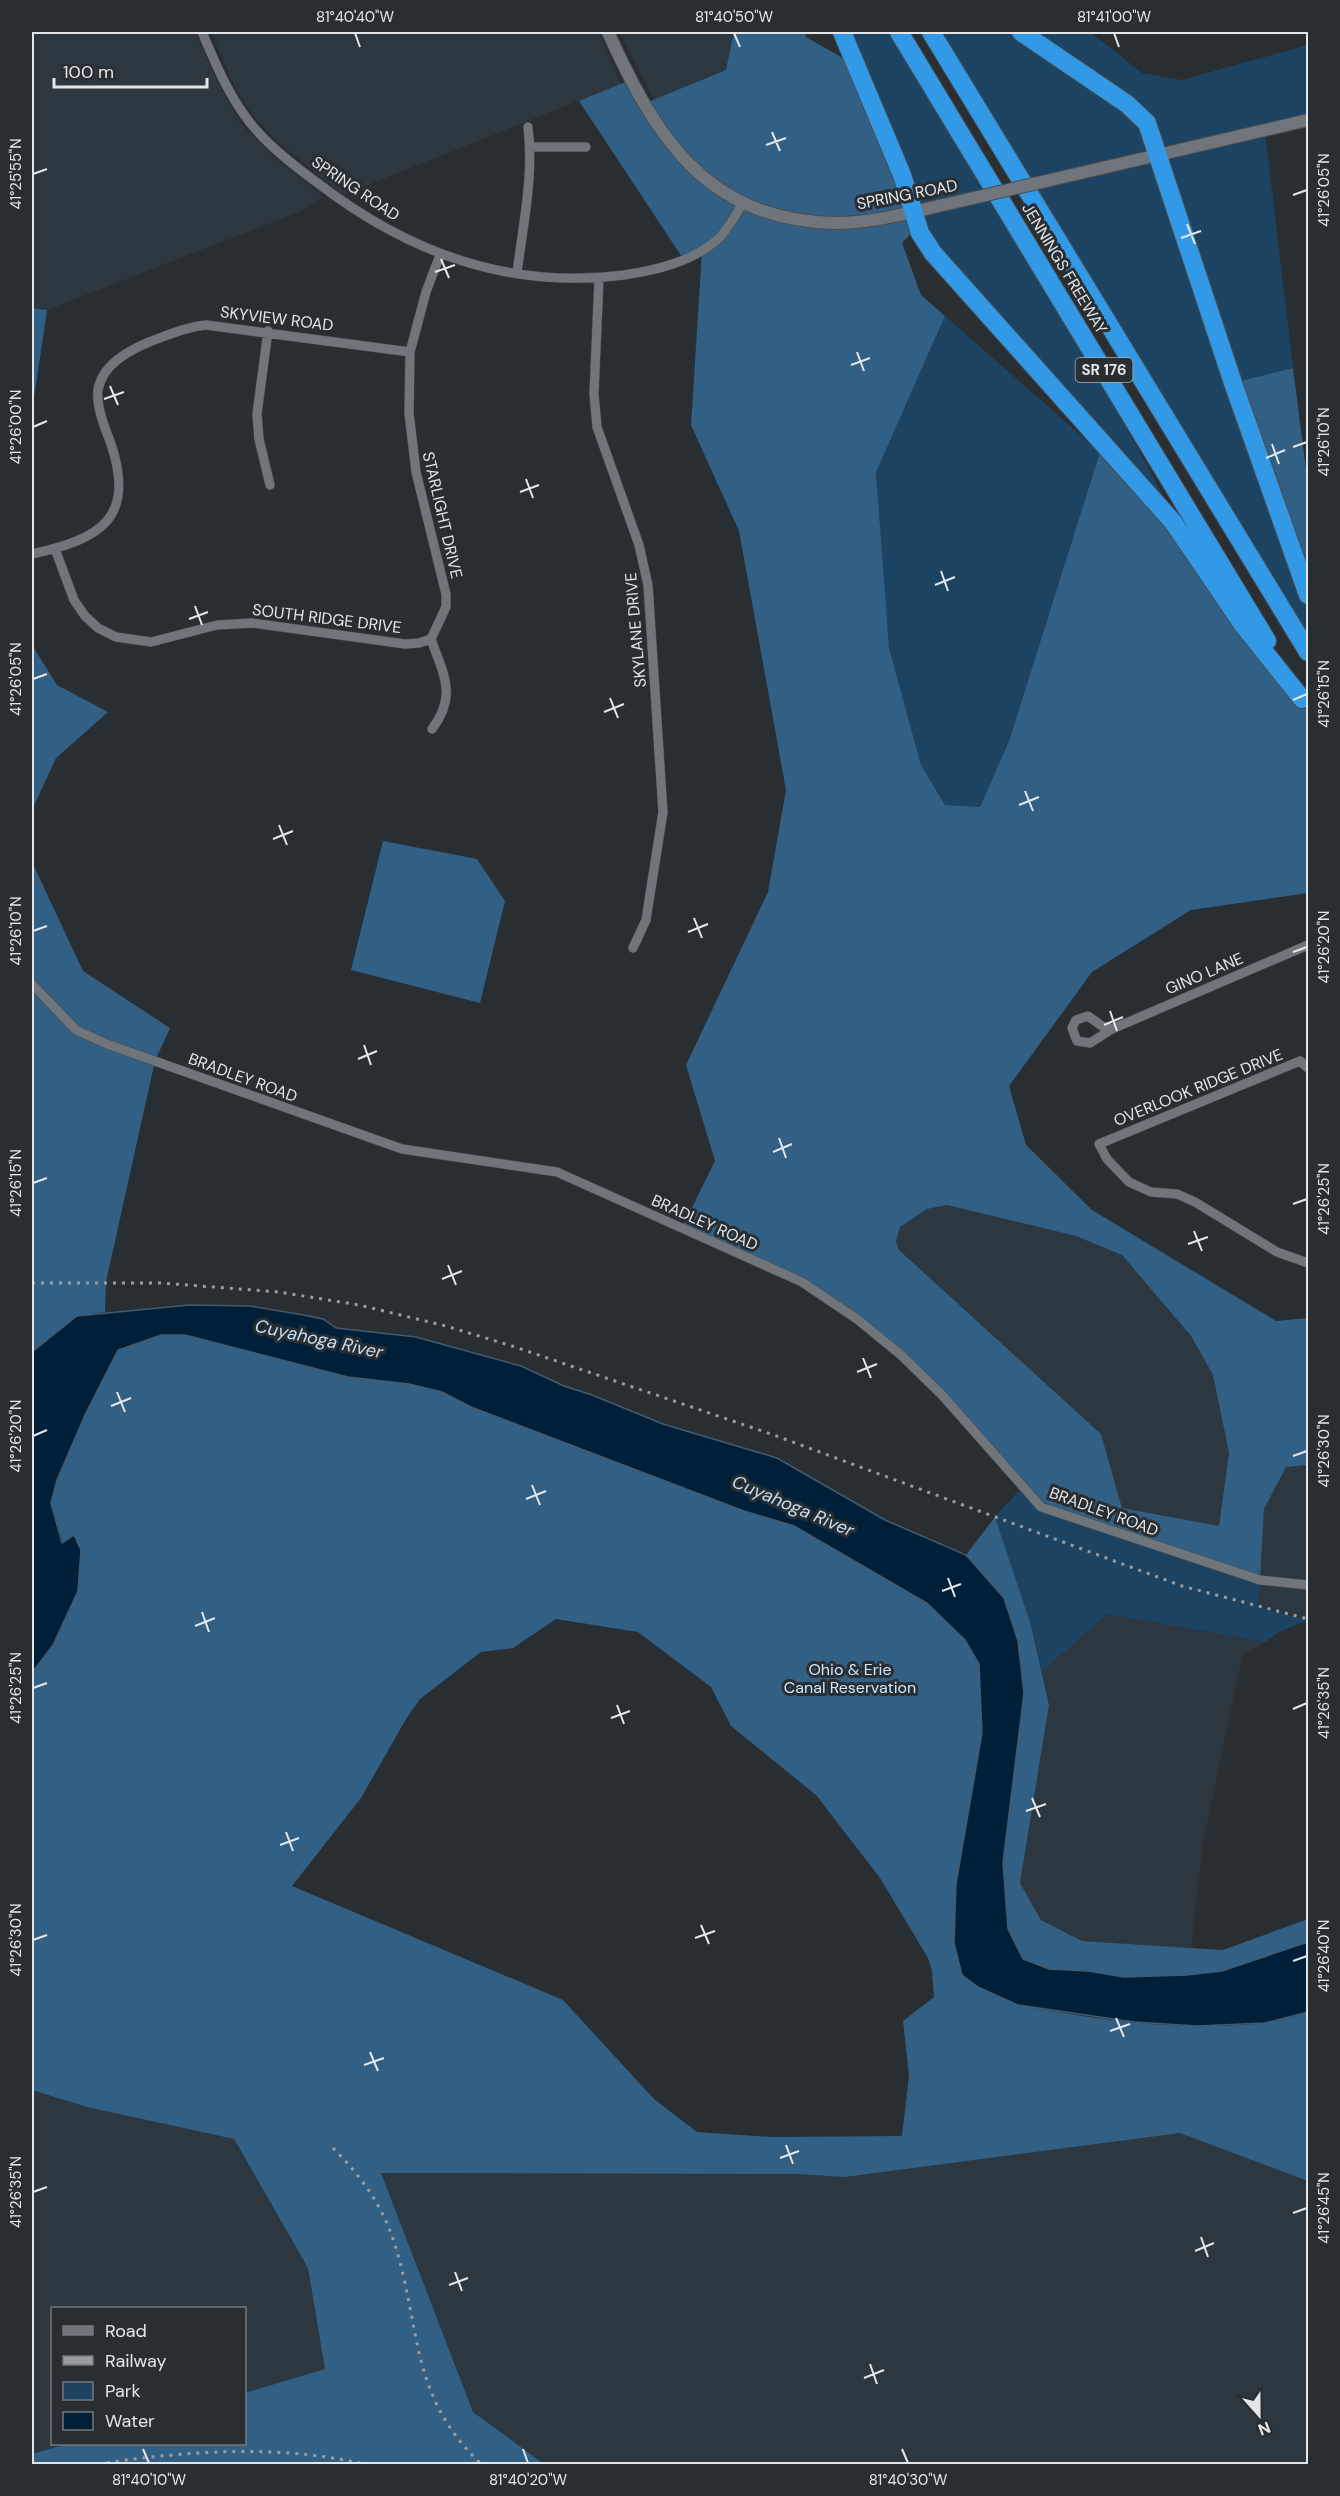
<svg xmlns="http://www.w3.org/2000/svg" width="1340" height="2496" viewBox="0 0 1340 2496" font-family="'DM Sans',sans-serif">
	<rect width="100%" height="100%" fill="#292e32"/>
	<path fill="#2d3740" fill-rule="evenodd" d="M32,32H195L218,83L241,124L275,158L324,197L299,212L47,310L32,308Z
		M211,32H599L621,84L343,195L274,139L251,113L234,85Z
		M620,32H815L654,100Z
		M947,1205L1076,1235L1122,1255L1191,1336L1213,1375L1229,1453L1219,1526L1122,1508L1101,1434L899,1250L896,1242L900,1227L927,1209Z
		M1308,1465V1619L1257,1607L1264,1509L1286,1467Z
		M1107,1614L1265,1642L1242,1657L1203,1843L1191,1948L1082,1941L1041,1920L1020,1883L1049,1705L1042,1672Z
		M32,2090L87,2107L234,2139L308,2268L331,2401L338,2464H32ZM52,2308H244V2444H52Z
		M1242,2124L1308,2175V2464H544L473,2412L380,2173L796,2174L845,2177Z"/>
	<path fill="#1d4362" d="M846,32H899L1021,233L1164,497L1163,501L939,250L927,230Z
		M931,32H1090L1142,73L1182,80L1308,45V120L1265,131L1293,368L1233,383L1308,595V642Z
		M945,316L1100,452L1009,741L980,807L945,805L921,765L888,645L876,471Z
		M1023,1486L1260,1580L1257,1607L1308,1620L1279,1632L1265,1642L1107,1614L1042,1672L1031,1624L995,1517Z"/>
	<path fill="#325f84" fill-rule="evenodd" d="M734,32H804L806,37L855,65L917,227L902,243L921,295L945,316L876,472L889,648L921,765L945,805L980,807L1009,741L1100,452L1154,501L1308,710V893L1191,910L1092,972L1009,1086L1026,1145L1092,1210L1276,1321L1308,1318V1465L1286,1467L1264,1509L1260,1580L1041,1507L901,1355L802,1282L682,1228L715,1161L686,1065L768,892L786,790L739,531L691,425L702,251L684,260L579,101L630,80L643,104L726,70ZM947,1205L1076,1236L1122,1255L1191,1336L1213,1375L1229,1453L1219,1526L1122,1508L1101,1434L899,1250L896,1242L900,1227L927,1209Z
		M32,308L47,310L32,411Z
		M1293,368L1308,485V595L1233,383Z
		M32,645L57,685L108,712L56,758L32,810Z
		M383,841L477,859L505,901L480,1003L351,970Z
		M32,862L83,971L170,1028L155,1061L106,1282L105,1312L76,1316L32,1352Z
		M161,1335H185L348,1377L409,1384L442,1392L794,1526L927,1603L965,1640L979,1664L982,1733L975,1775L1018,2005C1098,2020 1182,2032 1264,2023C1279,2021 1294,2016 1308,2012V2181L1180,2133L845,2177L796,2174L381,2173L473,2412L544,2464H32V2454L67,2444H244L245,2393L325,2369L308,2268L234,2139L87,2107L32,2090V1673L53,1645L78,1591L51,1503L57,1480L85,1415L118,1350ZM556,1619L638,1632L711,1687L731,1726L816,1795L880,1878L928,1958L932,1971L934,1997L903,2021L909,2075L902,2136L773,2137L697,2132L654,2099L563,2000L292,1886L361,1798L406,1719L420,1699L481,1652L513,1648Z
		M995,1517L1031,1625L1049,1705L1020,1883L1041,1920L1082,1941L1223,1950L1308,1919V1942L1222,1971L1187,1975L1124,1977L1088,1971L1049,1969L1023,1959L1008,1929L1003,1863L1024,1693L1018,1641L1004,1598L966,1555Z"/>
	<path fill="#001f39" stroke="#445b6e" stroke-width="1.5" d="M189,1305L250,1306L298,1314L323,1319L336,1328L416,1337L521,1366L564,1386L592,1395L663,1424L777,1458L885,1520L966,1555L1004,1598L1018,1641L1024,1693L1003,1863L1008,1929L1023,1959L1049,1969L1088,1971L1124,1977L1187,1975L1222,1971L1308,1942V2012L1265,2023L1197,2026L1134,2022L1018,2005L978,1987L962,1975L954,1943L956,1884L982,1733L979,1664L965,1640L927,1603L794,1526L744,1511L471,1407L442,1392L409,1384L348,1377L185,1335H161L118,1350L85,1415L57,1480L51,1503L62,1543L74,1535L81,1550L78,1591L53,1645L32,1673V1352L77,1316Z"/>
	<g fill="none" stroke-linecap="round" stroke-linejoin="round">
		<g stroke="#494c50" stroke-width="10">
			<path id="minor" d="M202,32C217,67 231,102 257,131C275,151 297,168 319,184C409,253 510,290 624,275C657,270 691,262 717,240C728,230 735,215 743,203
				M530,147H586
				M517,273C523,225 534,175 528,127
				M599,278L594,394L597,427L639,545L648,585L663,812L646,920L633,948
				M268,331L257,414L259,439L270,485
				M55,549L74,600L85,616L98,628L116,637L151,642L217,625L252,623L405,644L419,643L431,639
				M32,554C100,539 136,519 111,444C105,428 96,407 98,390C102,365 128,351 149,342C168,335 186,327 206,325L410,352
				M431,639L446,607V594L416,472L409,413L410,352L426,292L440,255
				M431,639C443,674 458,695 432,729
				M32,984L76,1030L107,1044L402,1149L557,1172L802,1282L857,1319L901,1355L942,1395L1041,1507L1260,1580L1308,1585
				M1112,1029L1102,1026L1088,1016L1076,1020L1072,1028L1077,1041L1090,1043L1112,1029L1308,945
				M1308,1068L1300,1061L1099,1144L1107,1159L1129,1182L1151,1192L1177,1194L1195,1202L1277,1252L1308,1263"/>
		</g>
		<g stroke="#494c50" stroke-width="14">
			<path id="tertiary" d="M608,32C655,136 706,220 834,223C875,223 916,211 956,202
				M1072,175L1308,120"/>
		</g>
		<g stroke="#494c50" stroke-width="20">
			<path id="motorway" d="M842,32L902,175L920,233L933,253L1173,522L1243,625L1302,699
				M899,32L1267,641
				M931,32L1308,652
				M1021,32L1127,104L1147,123L1233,383L1308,595"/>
		</g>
		<use href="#minor" stroke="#6f757a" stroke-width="9"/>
		<use href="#tertiary" stroke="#6f757a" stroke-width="12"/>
		<use href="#motorway" stroke="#3199e5" stroke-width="18"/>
		<path stroke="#999da0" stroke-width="3" stroke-dasharray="3 6" stroke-linecap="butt" d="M32,1283H161L279,1292L359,1305L446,1326L512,1346L771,1434L1182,1586L1308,1619
			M333,2148C359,2174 381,2203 393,2239C422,2325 407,2393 481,2464
			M98,2464C185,2451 277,2444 364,2464"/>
		<g stroke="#494c50" stroke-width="14" stroke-linecap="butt">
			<path id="tertiary-bridge" d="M956,202L1072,175"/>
		</g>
		<use href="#tertiary-bridge" stroke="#6f757a" stroke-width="12"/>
	</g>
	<path fill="none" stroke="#e4e7ea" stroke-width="2" d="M355,33L360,47M734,33L740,47M1114,33L1119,47M772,132L780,151M766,145L786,138M33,174L47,169M1293,195L1307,190M1187,224L1195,244M1181,238L1201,231M441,259L449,278M435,272L455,265M857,352L864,371M851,365L870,358M110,386L118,405M104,399L124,392M33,427L47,421M1272,444L1279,464M1293,447L1307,442M1266,458L1285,450M526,479L533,498M520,492L539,485M941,571L948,591M935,585L955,577M195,606L202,625M189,619L208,612M33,679L47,674M610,698L618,718M1293,700L1307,694M604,712L624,704M1025,791L1033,811M1019,805L1039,797M279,825L287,845M273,839L293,831M694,918L702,938M33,931L47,926M688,932L708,924M1293,952L1307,947M1110,1011L1117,1031M1104,1025L1123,1017M364,1045L371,1065M358,1059L377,1051M779,1138L786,1158M773,1152L792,1144M33,1183L47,1178M1293,1204L1307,1199M1194,1231L1202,1251M1188,1244L1208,1237M448,1265L456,1285M442,1279L462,1271M863,1358L871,1378M857,1372L877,1364M117,1392L125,1412M111,1406L131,1398M33,1436L47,1430M1293,1456L1307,1451M532,1485L540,1505M526,1499L546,1491M948,1578L955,1597M942,1591L961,1584M202,1612L209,1632M195,1626L215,1618M33,1688L47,1683M617,1705L624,1724M1293,1709L1307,1703M611,1718L630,1711M1032,1798L1040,1817M1026,1811L1046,1804M286,1832L293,1851M280,1845L299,1838M701,1925L709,1944M695,1938L715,1931M33,1940L47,1935M1293,1961L1307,1956M1116,2018L1124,2037M1110,2031L1130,2024M370,2052L378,2071M364,2065L384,2058M786,2145L793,2164M780,2158L799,2151M33,2192L47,2187M1293,2213L1307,2208M1201,2237L1208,2257M1195,2251L1214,2243M455,2272L462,2291M449,2285L468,2278M870,2364L877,2384M864,2378L884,2370M143,2449L149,2463M523,2449L528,2463M902,2449L908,2463"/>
	<g text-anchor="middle" stroke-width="6" stroke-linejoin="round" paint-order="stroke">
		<rect fill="#292e32" stroke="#acb0b3" stroke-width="1.5" x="1075.5" y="358" width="57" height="24" rx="4.5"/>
		<g font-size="15" font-weight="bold" fill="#e4e7ea">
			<text x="1104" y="375">SR 176</text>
		</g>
		<g font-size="16" fill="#e4e7ea" stroke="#292e32">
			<text transform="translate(356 188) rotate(34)" y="6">SPRING ROAD</text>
			<text transform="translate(907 194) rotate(-11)" y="6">SPRING ROAD</text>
			<text transform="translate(1065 268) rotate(59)" y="6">JENNINGS FREEWAY</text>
			<text transform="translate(277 318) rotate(7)" y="6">SKYVIEW ROAD</text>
			<text transform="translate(443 515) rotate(77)" y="6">STARLIGHT DRIVE</text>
			<text transform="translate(327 618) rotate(7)" y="6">SOUTH RIDGE DRIVE</text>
			<text transform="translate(635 630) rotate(-95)" y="6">SKYLANE DRIVE</text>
			<text transform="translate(1204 973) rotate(-23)" y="6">GINO LANE</text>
			<text transform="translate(243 1077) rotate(20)" y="6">BRADLEY ROAD</text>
			<text transform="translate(1198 1087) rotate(-22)" y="6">OVERLOOK RIDGE DRIVE</text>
			<text transform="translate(705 1222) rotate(24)" y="6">BRADLEY ROAD</text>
			<text transform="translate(1104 1511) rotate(20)" y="6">BRADLEY ROAD</text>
		</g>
		<g font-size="16" fill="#cce7ff" stroke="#292e32">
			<text x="850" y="1675">Ohio &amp; Erie<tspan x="850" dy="18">Canal Reservation</tspan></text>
		</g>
		<g font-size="18" font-style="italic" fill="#c4dff7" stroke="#292e32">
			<text transform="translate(319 1339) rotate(12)" y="6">Cuyahoga River</text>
			<text transform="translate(793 1506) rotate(23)" y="6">Cuyahoga River</text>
		</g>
	</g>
	<rect width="1340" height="2496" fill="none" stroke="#292e32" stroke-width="66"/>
	<rect x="51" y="2307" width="195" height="138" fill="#292e32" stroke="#74787c" stroke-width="1.5"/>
	<rect x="63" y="2326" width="30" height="9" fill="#6f757a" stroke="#74787c" stroke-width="1.5"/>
	<text x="105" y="2337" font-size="18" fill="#e4e7ea">Road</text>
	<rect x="63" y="2356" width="30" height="9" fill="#999da0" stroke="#74787c" stroke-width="1.5"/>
	<text x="105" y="2367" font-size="18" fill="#e4e7ea">Railway</text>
	<rect x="63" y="2382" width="30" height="18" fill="#1d4362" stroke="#74787c" stroke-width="1.5"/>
	<text x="105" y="2397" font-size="18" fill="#e4e7ea">Park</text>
	<rect x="63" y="2412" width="30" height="18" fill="#001f39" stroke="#74787c" stroke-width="1.5"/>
	<text x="105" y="2427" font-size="18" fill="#e4e7ea">Water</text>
	<g transform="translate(1259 2415) rotate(159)" stroke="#292e32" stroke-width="4.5" paint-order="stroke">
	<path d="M0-4.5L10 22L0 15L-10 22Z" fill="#e4e7ea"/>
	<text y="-9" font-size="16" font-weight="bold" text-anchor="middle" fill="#e4e7ea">N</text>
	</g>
	<path d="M54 78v9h153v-9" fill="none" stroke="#e4e7ea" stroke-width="3"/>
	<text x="63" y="78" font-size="18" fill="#e4e7ea" stroke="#292e32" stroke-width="4.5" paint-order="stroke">100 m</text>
	<rect x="33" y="33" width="1274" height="2430" fill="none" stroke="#e4e7ea" stroke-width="2"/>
	<g font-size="15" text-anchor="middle" fill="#e4e7ea">
		<text x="355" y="22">81°40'40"W</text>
		<text x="734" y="22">81°40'50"W</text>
		<text x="1114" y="22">81°41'00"W</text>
		<text transform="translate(16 174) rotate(-90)" y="5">41°25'55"N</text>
		<text transform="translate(1324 190) rotate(-90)" y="5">41°26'05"N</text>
		<text transform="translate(16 427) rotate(-90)" y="5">41°26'00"N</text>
		<text transform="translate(1324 442) rotate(-90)" y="5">41°26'10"N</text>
		<text transform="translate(16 679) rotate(-90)" y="5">41°26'05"N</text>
		<text transform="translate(1324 694) rotate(-90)" y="5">41°26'15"N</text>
		<text transform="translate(16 931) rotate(-90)" y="5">41°26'10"N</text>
		<text transform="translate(1324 947) rotate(-90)" y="5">41°26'20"N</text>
		<text transform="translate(16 1183) rotate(-90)" y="5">41°26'15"N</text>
		<text transform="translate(1324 1199) rotate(-90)" y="5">41°26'25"N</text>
		<text transform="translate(16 1436) rotate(-90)" y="5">41°26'20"N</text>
		<text transform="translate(1324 1451) rotate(-90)" y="5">41°26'30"N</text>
		<text transform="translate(16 1688) rotate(-90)" y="5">41°26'25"N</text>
		<text transform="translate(1324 1703) rotate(-90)" y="5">41°26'35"N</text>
		<text transform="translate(16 1940) rotate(-90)" y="5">41°26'30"N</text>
		<text transform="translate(1324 1956) rotate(-90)" y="5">41°26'40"N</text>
		<text transform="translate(16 2192) rotate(-90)" y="5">41°26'35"N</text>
		<text transform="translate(1324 2208) rotate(-90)" y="5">41°26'45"N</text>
		<text x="149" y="2485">81°40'10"W</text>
		<text x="528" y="2485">81°40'20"W</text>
		<text x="908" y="2485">81°40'30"W</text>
	</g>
</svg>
